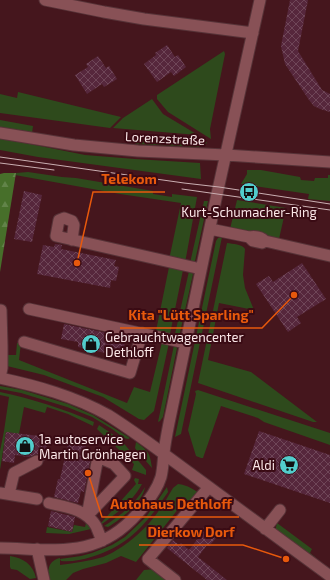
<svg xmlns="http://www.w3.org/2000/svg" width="330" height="580" viewBox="0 0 330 580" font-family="'Exo 2',sans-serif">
	<defs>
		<pattern id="forest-firs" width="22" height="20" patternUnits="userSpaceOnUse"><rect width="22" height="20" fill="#476f2a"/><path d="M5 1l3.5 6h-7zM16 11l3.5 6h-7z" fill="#628449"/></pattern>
		<pattern id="building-cross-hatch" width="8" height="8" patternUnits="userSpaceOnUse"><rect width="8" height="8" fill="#56273c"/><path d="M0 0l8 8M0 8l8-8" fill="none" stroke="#6f4658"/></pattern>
	</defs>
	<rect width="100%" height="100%" fill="#45161d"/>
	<path fill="#2e4a1c" d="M224,51L225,54L210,129L211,139L168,112L157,99V95Z
		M18,92L121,117L110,128L0,113V94L17,98Z
		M152,99L163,114L198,135L113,128L123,118Z
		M0,120L33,126L32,133L0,127Z
		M135,136L207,142L205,146L201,147L135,144Z
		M0,138L85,155L135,159L200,163L201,179L38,157L0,150Z
		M247,170H261L300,177L301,180L314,181L315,178H328V175H330V201L308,199L309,194L241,184L247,174Z
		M28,172L62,177L76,178L153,191V194L172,197V194L197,197L185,263L169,260L181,203L120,194L15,175L16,173Z
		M237,200L286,208L279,239L230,229Z
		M204,201H208L195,261L190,263Z
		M222,237L181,434L175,437L216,241L218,238Z
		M227,243C233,244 242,244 245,249L243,275L245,288L254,310L219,303L208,360L251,372L317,422H313L198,383Z
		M169,267L183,270L170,334L156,331Z
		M189,271L193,274L180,333L175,334Z
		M162,342L169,343L154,411L144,420L139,419L103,397L44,375L7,366V355H16L17,343H21L19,360L127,403L134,387L150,392Z
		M174,345L177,348L163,417L160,421L158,422Z
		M0,386L22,390L68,404L93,415L130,438L128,439L124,438L112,429L92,417L67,407L21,393L0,389Z
		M198,390L330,433V445L264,422L258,418L221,406L203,458H201L196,456L188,430L196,394L195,391Z
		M0,392C33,399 64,409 94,422L93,426L68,414L47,407L45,413L24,407L19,434L6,432L0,470V451L4,431L9,397L0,395Z
		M99,425L121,440L146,470V475L132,470L134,464L97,429Z
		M136,442C148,451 150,452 152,468L137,451L135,448Z
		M135,478L139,479L138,484H142C133,501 117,513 102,524L101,523L136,484L134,480Z
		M178,484C188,485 194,490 202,495L191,508L183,503L136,562L121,556L106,563L83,569L73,573L66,580H48C48,569 48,561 60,558V565C75,563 89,561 103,557C119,551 139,535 150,522C159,512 166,500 173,488Z
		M145,487C143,502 120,520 108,527L104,526C120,516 135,504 145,487Z
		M167,487L168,492C147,523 129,546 91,557C82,560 71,562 61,561L60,559L81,556L92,553L112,545L125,537L146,517Z
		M86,523L89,524L91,529L69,534L46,533L47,527L72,532L74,525L85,527Z
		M277,523L312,549L310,553L315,557L313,559L276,530V527Z
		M10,556C23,558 33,564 36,578L30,579L17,570L11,569L10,567Z
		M156,569L171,580H136L144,570Z"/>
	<path fill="url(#forest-firs)" d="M4,173H16L0,272V174Z"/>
	<path fill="url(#building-cross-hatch)" d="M290,0H308L298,51L322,90L330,94V112L320,109L314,106L309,100L285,64L281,46Z
		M167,45L175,57L178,55L186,67L174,76L171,72L157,82L144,64L156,55L155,53Z
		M98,56L106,68L109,66L117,79L104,87L102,84L87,94L75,75L88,67L86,64Z
		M24,191L42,195L32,242L14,239Z
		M55,244L62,245L61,249L116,260L114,266L119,267L116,281L111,280L110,288L37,274L43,245L54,247Z
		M302,263L326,299L297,317L301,323L288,332L256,284L269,276L273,282Z
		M64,324L126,337L123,352L106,348L105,353L78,347V342L61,339Z
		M259,431L330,455V503L244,474Z
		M6,432L48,437L44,462L43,457L40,455L37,454L29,457L15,455L14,463L2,461Z
		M70,434L87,438L85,450L89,457H91L84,492L81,491L78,503L54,497L58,479H60Z
		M51,511L75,517L72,532L48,526Z
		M204,527L217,537L209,546L207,545L198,557L227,580H207L167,548L173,540L179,545L181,543L189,550L199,537L197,536Z"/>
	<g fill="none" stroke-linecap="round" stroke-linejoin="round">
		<g stroke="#573338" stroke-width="13">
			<path id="minor" d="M45,0L104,12L144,19L253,33
				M0,133L74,145L138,151L226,155L330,162
				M210,229L249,237C255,236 261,237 265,241L262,243L253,241L249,237
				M72,240L74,225L72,221L64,218L59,220L56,236L201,269
				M265,241L330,256
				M29,309L186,343
				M0,310H1L2,346
				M24,342L130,373L142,333
				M0,346H2V368L0,378
				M0,378C37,386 74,396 108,415C127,427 145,440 164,454L330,576
				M98,457L114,464L125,476L87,516Z
				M0,493L37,499
				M9,494L14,473L37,461
				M49,503C66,507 86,509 96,526C98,531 100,536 102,541
				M265,529L280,510
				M0,548C55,549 97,560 138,513C147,503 157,490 161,477C163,469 163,461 164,453C165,443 167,433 169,423L217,194L260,0
				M37,549L44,580
				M175,580L148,559L209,487"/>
		</g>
		<use href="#minor" stroke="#885156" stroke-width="11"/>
		<path stroke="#caafb2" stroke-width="1" d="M0,157L184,183L219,187L330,204
			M0,163L54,170
			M182,189L330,210"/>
	</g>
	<defs>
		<g id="bus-disc" transform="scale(1)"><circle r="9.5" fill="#52cdcc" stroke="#3a0b14"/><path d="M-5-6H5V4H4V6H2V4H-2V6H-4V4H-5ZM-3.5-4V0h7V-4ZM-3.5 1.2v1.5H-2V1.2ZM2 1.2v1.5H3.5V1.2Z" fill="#111"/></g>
		<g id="shop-disc" transform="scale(1)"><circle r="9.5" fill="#52cdcc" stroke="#3a0b14"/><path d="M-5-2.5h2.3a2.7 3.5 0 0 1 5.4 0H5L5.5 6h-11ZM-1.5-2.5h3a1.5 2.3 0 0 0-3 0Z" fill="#111"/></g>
		<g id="supermarket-disc" transform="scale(1)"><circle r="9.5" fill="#52cdcc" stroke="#3a0b14"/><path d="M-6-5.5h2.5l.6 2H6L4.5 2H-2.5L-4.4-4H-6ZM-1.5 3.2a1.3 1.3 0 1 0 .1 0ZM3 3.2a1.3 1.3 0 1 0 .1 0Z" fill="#111"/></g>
	</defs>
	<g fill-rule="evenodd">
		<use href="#bus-disc" x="249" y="192"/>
		<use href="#shop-disc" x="91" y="344"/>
		<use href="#shop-disc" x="25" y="446"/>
		<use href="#supermarket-disc" x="289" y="465"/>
	</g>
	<g text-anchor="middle" stroke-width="4" stroke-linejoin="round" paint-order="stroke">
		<g font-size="13" fill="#fbe7e8" stroke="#3a0b14">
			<text transform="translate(165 138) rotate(3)" y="5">Lorenzstraße</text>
		</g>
		<g font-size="13" fill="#fbe7e8" stroke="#3a0b14" text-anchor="start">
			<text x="249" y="217" text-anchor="middle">Kurt-Schumacher-Ring</text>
			<text x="105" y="342">Gebrauchtwagencenter<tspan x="105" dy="15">Dethloff</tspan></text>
			<text x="39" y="444">1a autoservice<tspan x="39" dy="15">Martin Grönhagen</tspan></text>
			<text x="275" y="470" text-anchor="end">Aldi</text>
		</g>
	</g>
	<path fill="none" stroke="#e8590c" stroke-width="1.5" d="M77 263L93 192H165M294 295L262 328H120M88 473L102 517H239M286 559L243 545H139"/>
	<g fill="#e8590c" stroke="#3a0b14" stroke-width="1.5">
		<circle cx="77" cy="263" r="4"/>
		<circle cx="294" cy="295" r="4"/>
		<circle cx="88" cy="473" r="4"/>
		<circle cx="286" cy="559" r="4"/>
	</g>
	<g font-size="14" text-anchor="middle" font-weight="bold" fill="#e8590c" stroke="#3a0b14" stroke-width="4" stroke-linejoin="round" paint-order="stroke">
		<text x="129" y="184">Telekom</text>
		<text x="191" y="320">Kita "Lütt Sparling"</text>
		<text x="171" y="509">Autohaus Dethloff</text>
		<text x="191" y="537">Dierkow Dorf</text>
	</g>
</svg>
